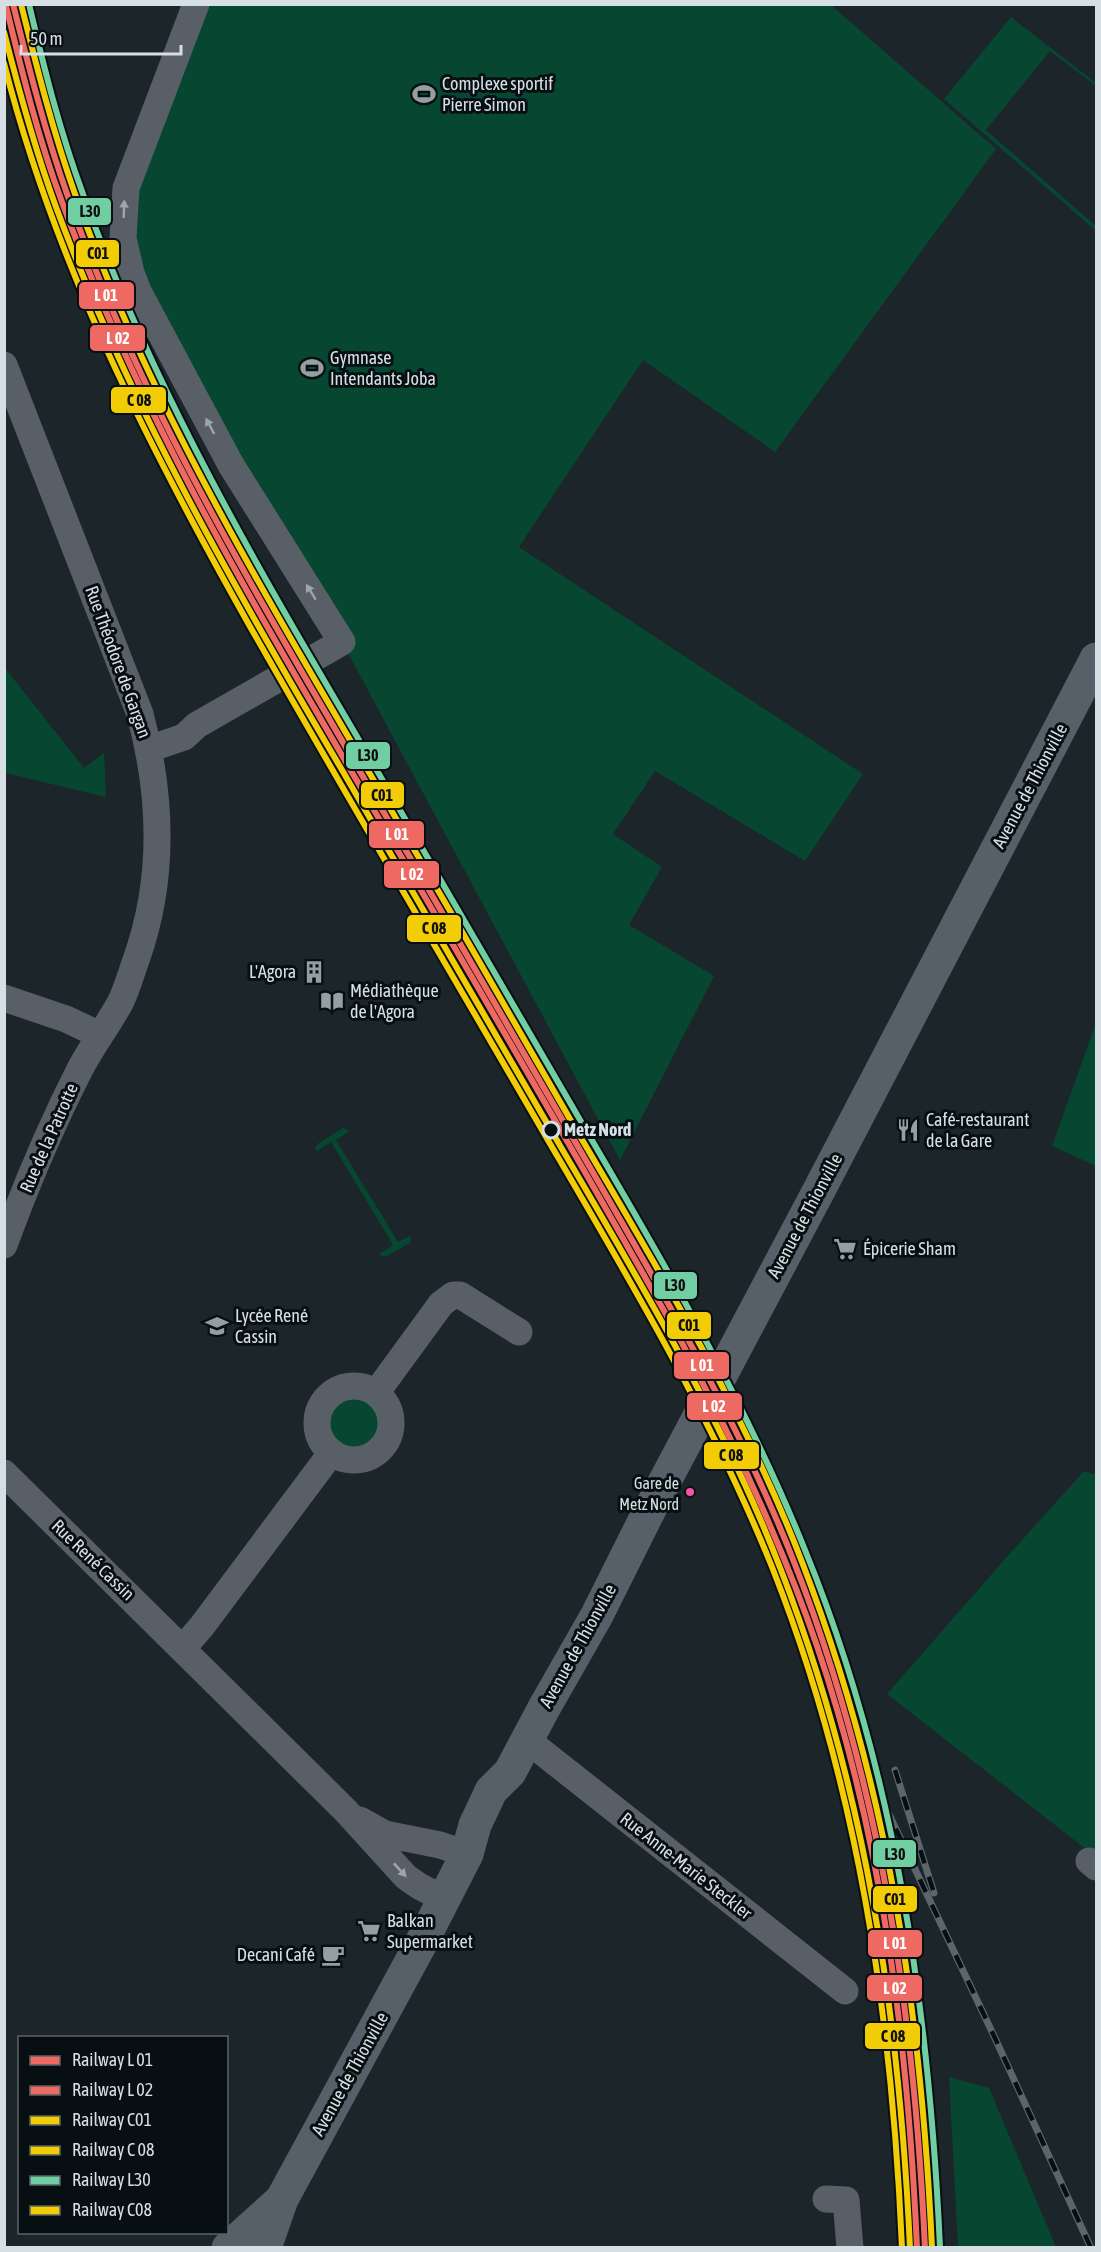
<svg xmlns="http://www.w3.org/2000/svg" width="1101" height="2252" viewBox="0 0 1101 2252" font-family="'Asap Condensed',sans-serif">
	<rect width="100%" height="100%" fill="#1c2529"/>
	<path fill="#074630" d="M200,4L831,5L996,149L775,452L643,360L519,547L863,774L805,861L655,771L613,834L662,867L629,925L714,976L620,1160L342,642L231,465L123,238Z
		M1011,17L1096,83V86L1050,51L986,130L1096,226V231L944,99Z
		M5,668L84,768L104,753L106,797L5,773Z
		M1096,1023V1166L1052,1146Z
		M343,1128L350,1131L336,1140L398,1242L410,1236L411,1238L410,1243L385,1257L379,1254L393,1245L331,1142L317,1151L315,1147L319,1143Z
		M325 1423a28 28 0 1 1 56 0a28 28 0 1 1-56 0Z
		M1084,1471L1096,1475V1857L887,1694L1004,1560Z
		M949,2077L989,2088L1056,2247H958Z"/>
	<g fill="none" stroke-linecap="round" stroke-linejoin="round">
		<path stroke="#585f67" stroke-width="27" d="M4,365L140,714C162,796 165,879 136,960C131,974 127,989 120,1003C108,1025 92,1046 80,1069C51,1126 26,1185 4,1245
			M149,749L184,737L197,725L342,642L231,465L138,291L131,273L123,238L126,188L196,4
			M4,998L66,1019L100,1035
			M317 1423a37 37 0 1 1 74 0a37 37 0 1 1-74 0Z
			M376,1393L441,1304L453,1295H460L519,1332
			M4,1473L346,1811L406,1877L419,1886L444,1899
			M183,1648L202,1626L332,1452
			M527,1740L845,1991
			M360,1820L385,1834L440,1845L467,1854
			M1089,1861L1096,1867
			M826,2199L846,2200L850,2248"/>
		<path stroke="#576069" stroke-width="33" d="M228,2248L279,2202
			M265,2248L282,2199L426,1934L467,1854L475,1825L484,1806L491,1791L510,1772L544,1708L597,1615L649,1511L817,1194L1096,659"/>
		<g stroke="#5d646a" stroke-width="7">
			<path id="rail" d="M815,1620L845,1705L886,1808L994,2036L1091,2248
				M895,1770L934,1893"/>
		</g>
		<use href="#rail" stroke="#080f12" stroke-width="4.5" stroke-dasharray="14" stroke-linecap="butt"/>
		<g stroke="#080f12" stroke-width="10">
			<path id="rail-1" d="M13,4C29,68 45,132 67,194C138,399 253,588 362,775C430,891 498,1009 566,1126C648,1268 734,1409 794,1562C881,1783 914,2012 925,2248"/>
		</g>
		<g stroke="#080f12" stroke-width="10">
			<path id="rail-2" d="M6,6C22,72 38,138 62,202C138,411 252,602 364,793C471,976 579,1158 682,1343C733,1441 781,1541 817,1646C883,1840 908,2044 917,2248"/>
		</g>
		<g stroke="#080f12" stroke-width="10">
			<path id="rail-3" d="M21,4C37,68 53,132 75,194C147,399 261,588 370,774C439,891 506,1008 574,1126C657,1267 743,1408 802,1562C888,1785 921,2010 932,2248"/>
		</g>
		<g stroke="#080f12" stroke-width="10">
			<path id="rail-4" d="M4,32C19,91 35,150 56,207C129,405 235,589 342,770C416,896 488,1023 562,1149C642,1285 724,1422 781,1570C866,1790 899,2013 910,2248"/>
		</g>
		<g stroke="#080f12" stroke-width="10">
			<path id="rail-5" d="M29,4C44,68 60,132 83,194C156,399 269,587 379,774C447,891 515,1008 583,1125C664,1263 745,1401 805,1550C896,1772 929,2010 940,2247"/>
		</g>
		<g stroke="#080f12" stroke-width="10">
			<path id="rail-6" d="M4,63C54,262 148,445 248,623C347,797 449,969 549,1142C630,1280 712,1418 772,1567C858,1784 892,2015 902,2248"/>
		</g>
		<use href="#rail-1" stroke="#ef6963" stroke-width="6"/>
		<use href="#rail-2" stroke="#ef6963" stroke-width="6"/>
		<use href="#rail-3" stroke="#f2cc05" stroke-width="6"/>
		<use href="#rail-4" stroke="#f2cc05" stroke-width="6"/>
		<use href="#rail-5" stroke="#71cea3" stroke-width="6"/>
		<use href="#rail-6" stroke="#f2cc05" stroke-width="6"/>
	</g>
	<defs><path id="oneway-solid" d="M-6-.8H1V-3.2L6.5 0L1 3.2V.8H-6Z" transform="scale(1.5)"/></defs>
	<g fill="#9da6ac">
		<use href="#oneway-solid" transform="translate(124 209) rotate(-88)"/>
		<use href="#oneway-solid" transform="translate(210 426) rotate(-118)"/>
		<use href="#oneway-solid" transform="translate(311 592) rotate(-122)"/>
		<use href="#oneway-solid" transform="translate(400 1870) rotate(47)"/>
	</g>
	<defs>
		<g id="stadium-bare" transform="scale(1.8)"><path d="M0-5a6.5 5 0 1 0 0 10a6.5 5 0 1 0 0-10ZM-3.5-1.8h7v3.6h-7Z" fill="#959fa3" stroke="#080f12" stroke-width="2.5" paint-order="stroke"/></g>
		<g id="building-bare" transform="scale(1.8)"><path d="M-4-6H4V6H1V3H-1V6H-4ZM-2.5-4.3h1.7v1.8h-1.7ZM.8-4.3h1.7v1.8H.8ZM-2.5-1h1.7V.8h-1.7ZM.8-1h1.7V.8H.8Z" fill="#959fa3" stroke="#080f12" stroke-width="2.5" paint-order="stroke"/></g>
		<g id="library-bare" transform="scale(1.8)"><path d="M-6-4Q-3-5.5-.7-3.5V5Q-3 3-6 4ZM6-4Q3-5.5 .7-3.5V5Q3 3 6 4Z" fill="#959fa3" stroke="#080f12" stroke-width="2.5" paint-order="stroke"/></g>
		<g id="restaurant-bare" transform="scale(1.8)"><path d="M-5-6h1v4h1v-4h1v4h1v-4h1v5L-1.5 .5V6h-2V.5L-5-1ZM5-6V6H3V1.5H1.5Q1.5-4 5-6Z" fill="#959fa3" stroke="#080f12" stroke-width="2.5" paint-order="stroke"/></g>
		<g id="supermarket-bare" transform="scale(1.8)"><path d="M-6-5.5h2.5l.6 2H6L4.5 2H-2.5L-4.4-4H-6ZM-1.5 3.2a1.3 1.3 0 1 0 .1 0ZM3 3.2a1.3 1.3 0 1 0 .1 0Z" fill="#959fa3" stroke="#080f12" stroke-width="2.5" paint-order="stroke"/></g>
		<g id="school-bare" transform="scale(1.8)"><path d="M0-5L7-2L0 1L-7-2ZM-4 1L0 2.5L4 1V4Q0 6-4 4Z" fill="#959fa3" stroke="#080f12" stroke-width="2.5" paint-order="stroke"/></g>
		<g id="cafe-bare" transform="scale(1.8)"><path d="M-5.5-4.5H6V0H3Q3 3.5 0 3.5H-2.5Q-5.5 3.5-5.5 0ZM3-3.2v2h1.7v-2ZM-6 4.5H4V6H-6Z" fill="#959fa3" stroke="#080f12" stroke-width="2.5" paint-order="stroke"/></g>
	</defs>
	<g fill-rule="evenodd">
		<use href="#stadium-bare" x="424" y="94"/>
		<use href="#stadium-bare" x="312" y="368"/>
		<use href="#building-bare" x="314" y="972"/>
		<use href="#library-bare" x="332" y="1001"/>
		<use href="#restaurant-bare" x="908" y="1130"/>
		<use href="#supermarket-bare" x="845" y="1249"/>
		<use href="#school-bare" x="217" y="1326"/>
		<use href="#supermarket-bare" x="369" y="1931"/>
		<use href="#cafe-bare" x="333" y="1955"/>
	</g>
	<circle fill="#080f12" stroke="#d6e0e4" stroke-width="3" cx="551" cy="1130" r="8"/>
	<circle fill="#f653ac" stroke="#080f12" stroke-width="2" cx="690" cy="1492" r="5"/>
	<g text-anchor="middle" stroke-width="6" stroke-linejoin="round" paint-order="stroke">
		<g font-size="16" fill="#d6e0e4" stroke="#080f12" text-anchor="end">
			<text x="679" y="1489">Gare de<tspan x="679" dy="21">Metz Nord</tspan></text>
		</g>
		<g font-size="18" fill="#d6e0e4" stroke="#080f12" text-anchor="start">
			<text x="442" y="90">Complexe sportif<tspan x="442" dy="21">Pierre Simon</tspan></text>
			<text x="330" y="364">Gymnase<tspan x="330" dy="21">Intendants Joba</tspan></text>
			<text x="296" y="978" text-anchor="end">L'Agora</text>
			<text x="350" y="997">Médiathèque<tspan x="350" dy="21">de l'Agora</tspan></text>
			<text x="926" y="1126">Café-restaurant<tspan x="926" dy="21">de la Gare</tspan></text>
			<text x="863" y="1255">Épicerie Sham</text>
			<text x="235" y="1322">Lycée René<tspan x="235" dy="21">Cassin</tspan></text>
			<text x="387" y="1927">Balkan<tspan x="387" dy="21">Supermarket</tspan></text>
			<text x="315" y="1961" text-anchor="end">Decani Café</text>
		</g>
		<g font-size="18" fill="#d6e0e4" stroke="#080f12">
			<text transform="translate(118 662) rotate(70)" y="6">Rue Théodore de Gargan</text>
			<text transform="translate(1030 786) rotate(-62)" y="6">Avenue de Thionville</text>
			<text transform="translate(49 1138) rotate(-66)" y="6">Rue de la Patrotte</text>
			<text transform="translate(805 1216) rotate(-62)" y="6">Avenue de Thionville</text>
			<text transform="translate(93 1560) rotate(44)" y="6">Rue René Cassin</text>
			<text transform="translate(578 1646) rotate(-61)" y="6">Avenue de Thionville</text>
			<text transform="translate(686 1866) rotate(38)" y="6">Rue Anne-Marie Steckler</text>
			<text transform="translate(350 2074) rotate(-61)" y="6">Avenue de Thionville</text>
		</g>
		<g font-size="18" font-weight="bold" fill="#d6e0e4" stroke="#080f12" text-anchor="start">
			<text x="564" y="1136">Metz Nord</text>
		</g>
	</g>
	<g stroke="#080f12" stroke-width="2">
		<rect x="67" y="197" width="45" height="29" rx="6" fill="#71cea3"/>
		<rect x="75" y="239" width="45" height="29" rx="6" fill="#f2cc05"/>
		<rect x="78" y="281" width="57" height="29" rx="6" fill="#ef6963"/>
		<rect x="89" y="324" width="57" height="28" rx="6" fill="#ef6963"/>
		<rect x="110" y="386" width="57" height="28" rx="6" fill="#f2cc05"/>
		<rect x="345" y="741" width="46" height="29" rx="6" fill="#71cea3"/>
		<rect x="360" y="781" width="45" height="28" rx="6" fill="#f2cc05"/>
		<rect x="368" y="820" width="57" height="29" rx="6" fill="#ef6963"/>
		<rect x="383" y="860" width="57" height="29" rx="6" fill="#ef6963"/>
		<rect x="406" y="914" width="56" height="29" rx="6" fill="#f2cc05"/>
		<rect x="653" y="1271" width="45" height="29" rx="6" fill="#71cea3"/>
		<rect x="666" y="1311" width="46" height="29" rx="6" fill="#f2cc05"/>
		<rect x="673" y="1351" width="57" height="29" rx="6" fill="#ef6963"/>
		<rect x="686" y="1392" width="57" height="29" rx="6" fill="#ef6963"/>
		<rect x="703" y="1441" width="57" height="29" rx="6" fill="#f2cc05"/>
		<rect x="872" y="1839" width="45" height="29" rx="6" fill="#71cea3"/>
		<rect x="872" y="1885" width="46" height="28" rx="6" fill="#f2cc05"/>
		<rect x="867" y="1929" width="56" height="29" rx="6" fill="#ef6963"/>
		<rect x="866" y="1974" width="57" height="28" rx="6" fill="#ef6963"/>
		<rect x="864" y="2022" width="57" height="28" rx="6" fill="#f2cc05"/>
	</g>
	<g font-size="16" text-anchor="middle" font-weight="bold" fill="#fff">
		<text x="106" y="301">L 01</text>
		<text x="118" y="344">L 02</text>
		<text x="397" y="840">L 01</text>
		<text x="412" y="880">L 02</text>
		<text x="702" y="1371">L 01</text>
		<text x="714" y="1412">L 02</text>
		<text x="895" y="1949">L 01</text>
		<text x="895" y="1994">L 02</text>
	</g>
	<g font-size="16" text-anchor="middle" font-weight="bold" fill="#111">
		<text x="90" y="217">L30</text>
		<text x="98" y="259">C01</text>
		<text x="139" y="406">C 08</text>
		<text x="368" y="761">L30</text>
		<text x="382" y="801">C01</text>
		<text x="434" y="934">C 08</text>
		<text x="675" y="1291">L30</text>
		<text x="689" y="1331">C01</text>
		<text x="731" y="1461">C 08</text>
		<text x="895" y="1860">L30</text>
		<text x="895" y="1905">C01</text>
		<text x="893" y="2042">C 08</text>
	</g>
	<rect width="1101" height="2252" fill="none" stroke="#d6e0e4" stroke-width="12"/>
	<rect x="18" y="2036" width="210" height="198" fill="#080f12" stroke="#5a6366" stroke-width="1.5"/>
	<rect x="30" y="2056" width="30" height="9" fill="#ef6963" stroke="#5a6366" stroke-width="1.5"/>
	<text x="72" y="2066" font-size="18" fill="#d6e0e4">Railway L 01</text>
	<rect x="30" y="2086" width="30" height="9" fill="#ef6963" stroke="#5a6366" stroke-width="1.5"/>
	<text x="72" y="2096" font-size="18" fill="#d6e0e4">Railway L 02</text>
	<rect x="30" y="2116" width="30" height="9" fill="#f2cc05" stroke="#5a6366" stroke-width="1.5"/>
	<text x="72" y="2126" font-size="18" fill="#d6e0e4">Railway C01</text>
	<rect x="30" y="2146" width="30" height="9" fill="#f2cc05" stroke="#5a6366" stroke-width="1.5"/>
	<text x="72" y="2156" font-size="18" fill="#d6e0e4">Railway C 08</text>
	<rect x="30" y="2176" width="30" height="9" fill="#71cea3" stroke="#5a6366" stroke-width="1.5"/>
	<text x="72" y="2186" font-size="18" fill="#d6e0e4">Railway L30</text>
	<rect x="30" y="2206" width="30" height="9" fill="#f2cc05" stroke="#5a6366" stroke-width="1.5"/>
	<text x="72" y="2216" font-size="18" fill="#d6e0e4">Railway C08</text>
	<path d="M21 45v9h160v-9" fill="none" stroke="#d6e0e4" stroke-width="3"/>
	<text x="30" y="45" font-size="18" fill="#d6e0e4" stroke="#080f12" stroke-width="4.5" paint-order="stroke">50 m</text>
</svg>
